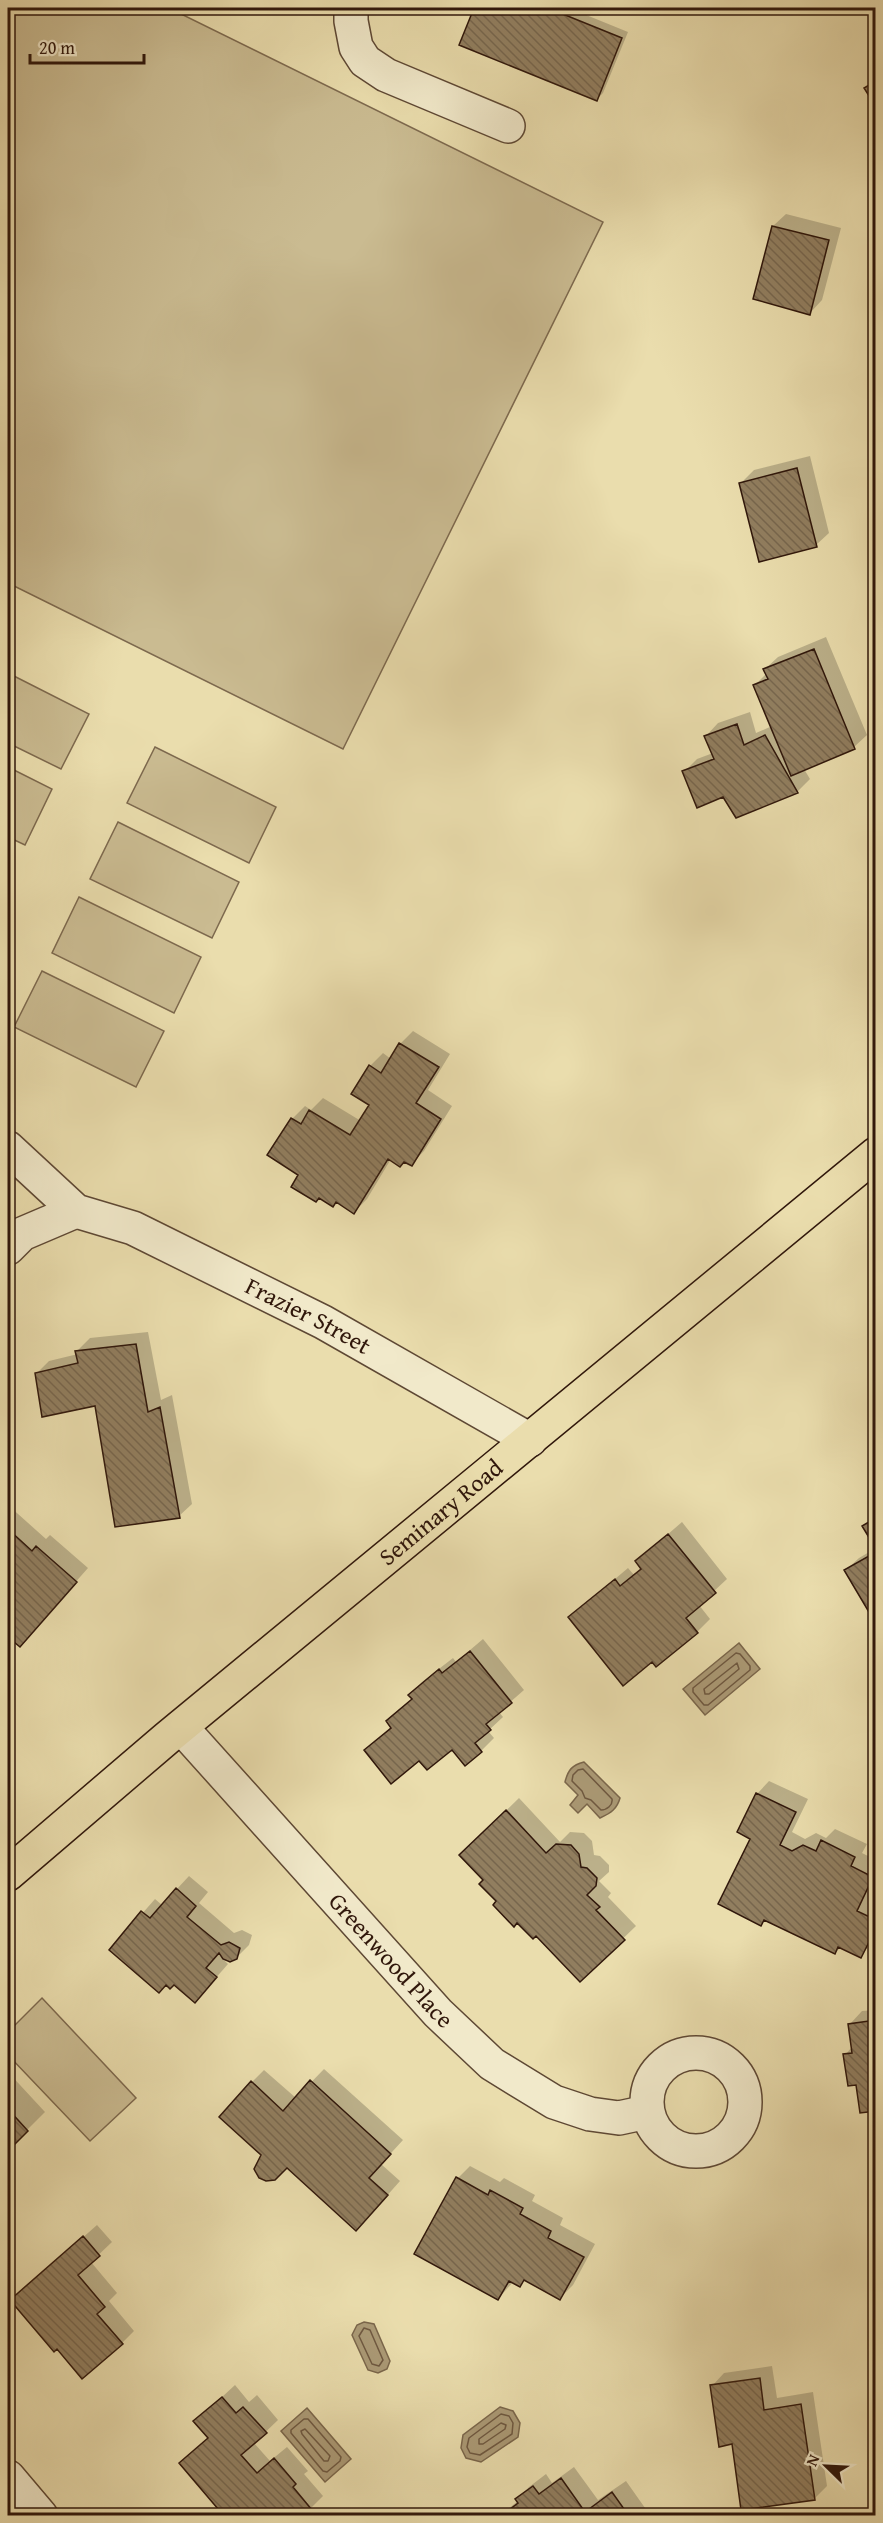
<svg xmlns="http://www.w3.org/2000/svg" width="883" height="2523" viewBox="0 0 883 2523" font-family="'Gentium Book Plus',serif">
	<defs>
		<pattern id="building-back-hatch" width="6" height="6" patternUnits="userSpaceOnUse" patternTransform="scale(1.5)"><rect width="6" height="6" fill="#917e5f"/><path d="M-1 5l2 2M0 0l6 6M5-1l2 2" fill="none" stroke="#77664d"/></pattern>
	</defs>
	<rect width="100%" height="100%" fill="#eaddad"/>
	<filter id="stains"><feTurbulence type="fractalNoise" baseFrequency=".00333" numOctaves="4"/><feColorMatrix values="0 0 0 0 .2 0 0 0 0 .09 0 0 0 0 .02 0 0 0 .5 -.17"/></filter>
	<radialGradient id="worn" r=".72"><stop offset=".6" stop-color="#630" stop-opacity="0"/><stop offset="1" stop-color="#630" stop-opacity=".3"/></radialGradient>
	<path fill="#cabb91" stroke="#7d694e" stroke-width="1.5" d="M8,8H169L603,222L343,749L8,583Z
		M8,673L89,714L61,769L8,743Z
		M155,747L276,807L249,863L127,803Z
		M8,767L52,789L25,845L8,837Z
		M118,822L239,882L212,938L90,879Z
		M79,897L201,957L174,1013L52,953Z
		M42,971L164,1031L136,1087L14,1027Z
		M42,1998L136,2098L90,2141L8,2055V2032Z"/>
	<path fill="#ab9a76" stroke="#7a664b" stroke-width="1.5" d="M739,1643L760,1669L705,1715L683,1689Z
		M584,1762L620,1798C617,1809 611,1813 600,1818L587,1804L578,1813L570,1805L578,1795L565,1782C568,1770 572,1765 584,1762Z
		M364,2322L374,2324L390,2361L387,2369L378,2373L368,2370L352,2335L357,2325Z
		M500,2407L513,2411L520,2423L518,2437L481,2462L466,2458L461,2448L463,2435Z
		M307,2408L351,2459L325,2482L281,2431Z"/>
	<path fill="#0003" d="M476,8H569L628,32L603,93L597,99L461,44Z
		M786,214L841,228L822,300L810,313L773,226Z
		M810,456L829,533L816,545L741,483L754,470Z
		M826,637L867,735L854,747L804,769L810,779L797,792L684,772L697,759L713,753L706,736L718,723L750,712L756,733L772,726L755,685L767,673L765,669L778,657Z
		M413,1031L450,1054L428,1090L452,1106L424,1151L411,1164L405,1160L391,1159L367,1199L354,1212L269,1155L292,1119L305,1106L311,1110L323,1098L361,1121L371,1105L370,1066L383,1053L391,1059L400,1044Z
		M148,1332L161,1400L172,1395L192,1504L179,1516L96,1404L36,1374L49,1361L78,1354L77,1351L90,1338Z
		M8,1505L46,1539L50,1535L88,1568L20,1645L8,1635Z
		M682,1522L727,1579L699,1605L710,1619L697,1632L657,1665L652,1660L570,1617L628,1568L634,1575L642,1568L637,1561Z
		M876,1548V1621L846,1570L859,1558Z
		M483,1639L524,1690L499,1712L503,1717L488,1731L494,1738L481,1751L465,1764L453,1748L419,1759L366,1750L392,1726L388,1721L413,1698L410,1695L422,1682L453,1658L456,1662Z
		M876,1709V1722L871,1713Z
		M769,1781L808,1799L792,1832L805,1839L816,1833L826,1838L835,1829L867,1844L862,1853L876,1860V1883L868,1898L876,1901V1939L860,1956L841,1947L835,1953L766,1919L761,1924L752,1838L757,1794Z
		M519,1798L560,1842L570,1832L584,1833L592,1841L594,1855L600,1856L609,1865V1872L599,1881L611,1893L608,1897L636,1926L580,1980L536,1934L498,1901L485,1880L461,1855Z
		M189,1876L208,1892L199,1903L234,1933L242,1930L252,1935L249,1945L236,1958L220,1951L218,1954L228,1964L207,1988L174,1983L111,1949L155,1899L162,1905Z
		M876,2010V2110L858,2083L845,2055L852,2047L850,2024L862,2011Z
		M324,2069L403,2140L381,2164L400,2181L369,2216L287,2166L263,2155L252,2082L264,2070L296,2098Z
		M8,2072L45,2112L8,2149Z
		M470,2166L500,2182L504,2178L535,2195L532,2201L563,2218L560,2225L595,2244L573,2285L560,2298L526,2279L520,2285L513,2282L498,2299L458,2178Z
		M97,2225L112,2242L91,2262L117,2293L109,2301L134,2331L122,2343L12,2300Z
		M772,2366L777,2398L813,2392L827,2486L814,2499L712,2386L724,2373Z
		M235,2385L249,2402L257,2395L278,2420L254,2443L270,2461L287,2447L308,2471L304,2474L323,2496L303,2516L181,2463L209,2437L196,2421Z
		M574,2467L598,2500L626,2481L650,2515L499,2516L518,2501L517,2499L529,2487L546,2474L552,2483Z"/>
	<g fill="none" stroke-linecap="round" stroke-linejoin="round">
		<path stroke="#6e5840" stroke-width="1.5" d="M736,1653L740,1654L750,1666V1670L708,1705H704L693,1692V1688Z
			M737,1663L739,1669L709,1694H705L704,1689Z
			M583,1769L612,1799C613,1805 607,1810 601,1810L591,1800L585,1798L582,1791L572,1781L573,1775L578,1770Z
			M364,2328L370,2330L383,2360L379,2366L372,2364L359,2336Z
			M501,2414L509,2416L513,2423L512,2434L480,2455L470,2453L467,2447L469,2438Z
			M304,2419H308L341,2457L340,2461L327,2472L323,2471L291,2433V2430Z
			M501,2423L506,2425L505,2429L483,2444H479V2439Z
			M305,2429L330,2456L328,2461H324L302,2434L301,2431Z"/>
	</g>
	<path fill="url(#building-back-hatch)" stroke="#30170b" stroke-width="1.5" d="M474,8H548L622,38L597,101L459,45Z
		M876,81V107L864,88Z
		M772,226L829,240L810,315L753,299Z
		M797,468L817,547L759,562L739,483Z
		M814,649L855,749L791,776L753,685L768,679L763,669Z
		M737,724L744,745L765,735L798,793L736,818L723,797L697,808L682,771L714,759L704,736Z
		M399,1043L439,1067L416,1103L441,1119L412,1166L404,1162L400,1167L388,1159L354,1214L336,1202L333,1207L319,1198L316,1202L291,1187L298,1175L267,1155L291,1118L301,1124L309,1110L350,1135L369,1105L351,1094L369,1065L381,1073Z
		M136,1344L148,1412L160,1407L180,1518L115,1527L95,1406L42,1417L35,1373L78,1363L75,1351Z
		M876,1495V1549L862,1526L874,1519L872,1509Z
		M8,1529L32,1551L36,1546L77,1582L20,1647L8,1637Z
		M668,1534L716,1593L686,1618L698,1633L656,1667L652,1662L623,1686L568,1617L615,1579L620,1586L641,1569L635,1561Z
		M876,1552V1624L844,1570Z
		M470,1651L512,1703L486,1724L491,1730L475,1743L482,1752L465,1766L452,1750L427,1770L419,1761L391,1784L364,1750L391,1728L386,1721L412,1699L408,1695L439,1669L442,1673Z
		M756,1793L796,1812L780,1845L792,1851L803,1845L816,1851L821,1840L855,1857L851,1866L873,1877L857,1911L876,1920V1928L861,1958L838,1947L835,1954L764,1920L761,1926L718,1904L750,1839L737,1832Z
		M506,1810L546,1853L556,1844L571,1845L579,1854L581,1867L587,1868L597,1878L596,1886L587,1895L600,1907L596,1910L625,1940L580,1982L536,1936L533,1939L517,1923L514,1927L493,1905L496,1901L479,1884L483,1880L459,1855Z
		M176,1888L196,1906L187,1917L221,1945L229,1942L240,1948L237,1959L230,1962L223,1959L219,1953L206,1968L217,1977L195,2003L174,1985L170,1989L166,1985L159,1993L109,1950L141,1911L150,1918Z
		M876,2020V2111L860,2113L856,2085L848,2086L843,2054L852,2053L848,2024Z
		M310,2080L391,2154L369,2178L388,2195L356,2231L287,2168L275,2180L266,2181L259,2178L254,2169L261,2155L219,2117L251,2081L283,2111Z
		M8,2109L28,2131L8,2151Z
		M456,2177L488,2195L490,2190L523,2208L520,2214L551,2231L548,2238L584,2257L560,2300L524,2280L520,2287L509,2281L498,2300L414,2254Z
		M83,2236L100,2256L78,2275L105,2307L97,2314L123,2344L82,2379L57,2349L54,2352L10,2300Z
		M760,2378L764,2410L801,2404L815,2500L741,2510L732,2444L719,2447L710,2385Z
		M222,2397L236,2413L243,2407L267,2433L241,2455L257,2473L274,2458L296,2484L293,2487L312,2510L305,2516H224L179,2463L208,2438L193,2421Z
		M561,2478L585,2512L612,2492L629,2516H501L518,2503L515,2499L533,2486L539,2494Z"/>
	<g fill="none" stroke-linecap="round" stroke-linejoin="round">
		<g stroke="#5e4834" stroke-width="36">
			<g id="minor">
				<path d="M351,8V21L356,47L365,61L386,75L508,126"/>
				<path id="s1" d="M8,1148L76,1211L133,1228L323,1322L530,1440"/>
				<path d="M8,1248L22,1234L76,1211"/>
				<path id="s2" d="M181,1727L438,2013L492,2064L554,2102L590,2114L619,2118L647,2112"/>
				<circle cx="696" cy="2102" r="49"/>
				<path d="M8,2477L41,2516"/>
			</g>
		</g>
		<g stroke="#30170b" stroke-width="36">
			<g id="major">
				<path id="s3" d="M8,1874L167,1738L876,1154"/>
			</g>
		</g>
		<use href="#minor" stroke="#f1e9ca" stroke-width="33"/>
		<use href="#major" stroke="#eaddad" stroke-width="33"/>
	</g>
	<g text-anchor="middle" stroke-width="4.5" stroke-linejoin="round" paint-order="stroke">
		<g font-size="24" fill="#30170b" stroke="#f1e9ca">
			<text dy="8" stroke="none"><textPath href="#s1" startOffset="348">Frazier Street</textPath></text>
			<text dy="8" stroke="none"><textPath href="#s3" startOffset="564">Seminary Road</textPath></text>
			<text dy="8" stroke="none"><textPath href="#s2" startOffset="314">Greenwood Place</textPath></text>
		</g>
	</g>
	<rect width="883" height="2523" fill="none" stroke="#eaddad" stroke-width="30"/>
	<rect x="9" y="9" width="865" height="2505" fill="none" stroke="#30170b" stroke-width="3"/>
	<rect x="15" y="15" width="853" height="2493" fill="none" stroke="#30170b" stroke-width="1.5"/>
	<g transform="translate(826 2466) rotate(294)" stroke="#f1e9ca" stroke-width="4.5" paint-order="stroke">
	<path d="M0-4.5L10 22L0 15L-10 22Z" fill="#30170b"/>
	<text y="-9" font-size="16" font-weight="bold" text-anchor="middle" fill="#30170b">N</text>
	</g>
	<path d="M30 54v9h114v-9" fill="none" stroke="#30170b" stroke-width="3"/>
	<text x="39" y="54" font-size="18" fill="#30170b" stroke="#f1e9ca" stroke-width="4.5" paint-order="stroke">20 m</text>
	<rect width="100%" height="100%" filter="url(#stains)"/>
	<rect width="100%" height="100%" fill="url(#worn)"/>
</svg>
